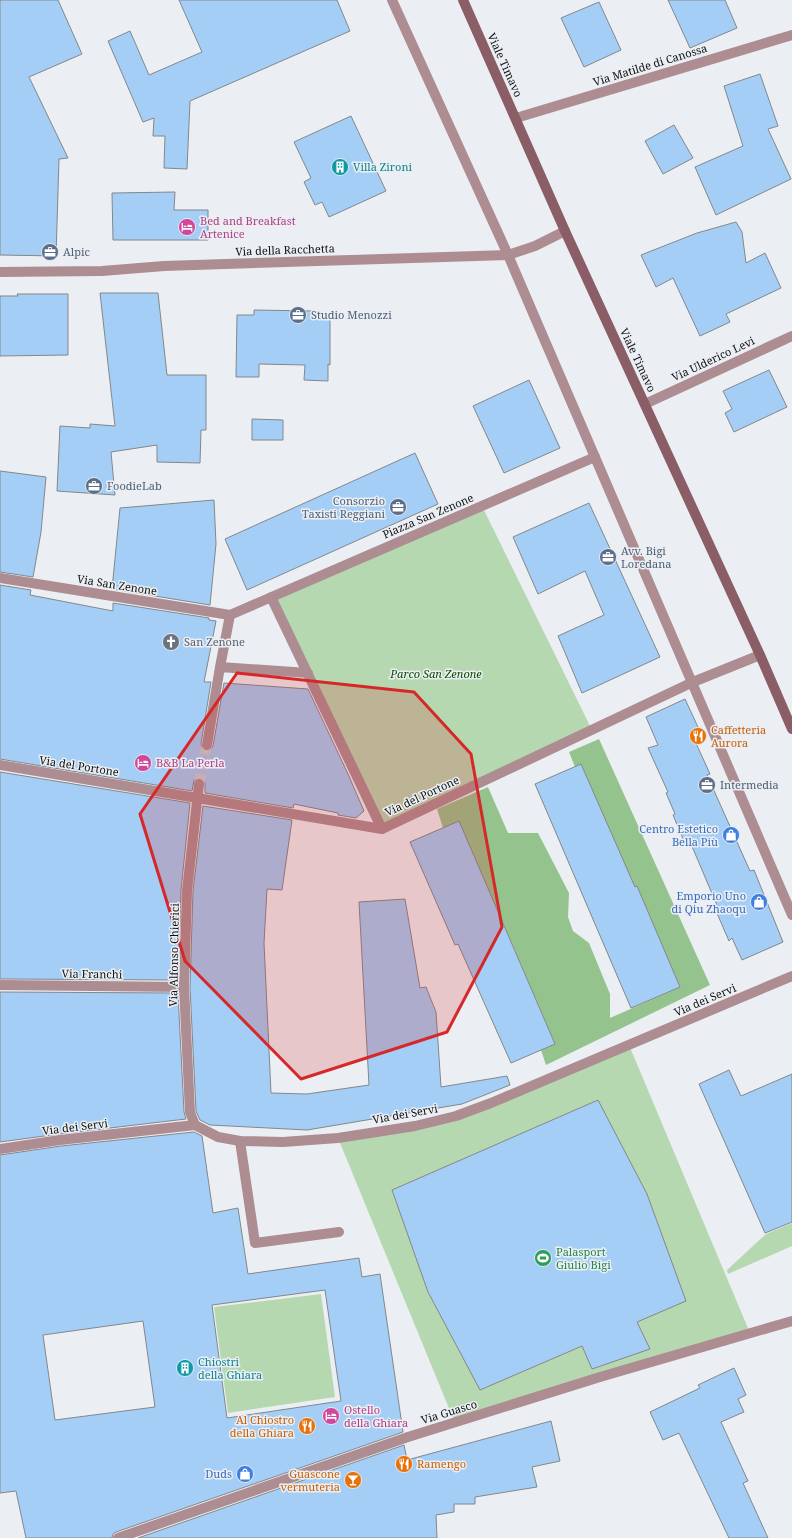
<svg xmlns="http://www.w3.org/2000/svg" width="792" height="1538" viewBox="0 0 792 1538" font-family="'Noto Serif',serif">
	<rect width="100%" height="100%" fill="#ebeff3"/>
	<path fill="#b6d8b0" d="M482,506L592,730L382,829L271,597Z
		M629,1045L750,1333L455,1423L338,1138L456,1116Z
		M792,1223V1246L728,1274L727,1270L766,1234Z
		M321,1294L335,1397L228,1413L214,1307Z"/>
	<path fill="#95c38d" d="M599,739L710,985L546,1065L541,1050L555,1044L459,821L443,828L437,809L488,787L508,833H538L569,893L568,917L573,931L589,943L610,994V1018L680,987L637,887L628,890L626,867L581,765L575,767L569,752Z"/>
	<path fill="#a4cef6" stroke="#83878a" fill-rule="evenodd" d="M0,0H58L82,54L29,77L68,158L59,159L56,256L0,255Z
		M179,0H337L350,31L190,101L187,169L164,168L165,136H153L154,118L143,122L108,41L130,31L149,75L202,52Z
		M668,0H725L737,28L690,48Z
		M599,2L621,50L584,67L561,18Z
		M760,74L778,126L768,129L791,179L716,215L695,167L743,146L724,86Z
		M351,116L386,191L329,217L322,202L315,205L304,182L311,178L294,142Z
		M674,125L693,158L663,174L645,141Z
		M175,192L174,210H208V240H113L112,193Z
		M736,222L742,232L746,263L765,253L781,288L726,314L730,322L700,336L673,278L656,287L641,255L697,233Z
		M100,293H158L167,375H206V430H201L200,463L157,462V445L111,452L115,495L57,491L60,426L90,428V424L115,426Z
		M17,294H68V355L0,356V296H18Z
		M254,310L313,311V316L330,317V365L328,364V381L304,380L305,365L259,364V377H236L237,315H254Z
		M769,370L787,407L734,432L725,413L732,409L723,391Z
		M529,380L560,448L504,473L473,406Z
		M252,419L283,420V440H252Z
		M415,453L438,504L247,590L225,539Z
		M0,471L46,477L41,532L33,577L0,572Z
		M214,500L216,544L210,605L112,589L120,508Z
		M589,503L660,657L582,693L558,636L604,615L585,571L538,594L513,537Z
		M0,585L31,590L30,595L113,611V603L209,618V620L216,621L204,682H211L201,744L203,750L209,751L213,746L224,683L308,689L348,774L364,811L356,818L338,815V813L294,804L293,808L205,793V782L200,778L194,780L192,791L0,759Z
		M685,699L703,738L695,741L710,774L707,775L750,871L754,870L783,942L742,960L732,938L729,941L716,911L719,910L691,844L686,846L673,815L675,814L666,793L668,792L648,748L658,745L646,717Z
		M581,764L635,887L637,886L680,987L631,1008L535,784Z
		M0,772L190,803L181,890L178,980L0,979Z
		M203,806L292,820L282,890L267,889L264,943L271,1093L307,1094L369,1085L359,902L405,899L420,988L426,987L436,1012L441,1087L507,1076L510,1085L462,1104L307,1130L210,1125L200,1120L196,1111L190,987L193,891Z
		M459,821L555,1044L511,1063L458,944L455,945L410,842Z
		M0,992L178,993L184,1112L186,1119L59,1134L0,1142Z
		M729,1070L741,1096L792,1074V1222L765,1233L699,1084Z
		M598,1100L647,1194L686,1301L637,1322L650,1349L592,1369L582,1346L480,1390L428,1292L392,1190Z
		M194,1132L202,1136L213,1213L238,1208L248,1274L359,1258L362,1277L380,1274L403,1432L116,1532L113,1534L112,1538H26L16,1491L0,1493V1155L61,1146ZM325,1290L341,1401L227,1418L212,1305ZM143,1321L155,1407L55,1420L43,1335Z
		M734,1368L746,1395L738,1399L744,1412L721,1422L748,1481L743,1483L768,1538H729L679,1433L663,1440L650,1412L700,1388L698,1385Z
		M551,1421L560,1461L532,1467L537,1487L475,1497V1504H454V1512L436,1515L437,1538H138L404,1445L407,1460Z"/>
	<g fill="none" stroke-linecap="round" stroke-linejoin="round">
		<path stroke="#caced1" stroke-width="10" stroke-dasharray="10 5" stroke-linecap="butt" d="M199,784L207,745"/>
		<path stroke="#ad8c92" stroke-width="10" d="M392,0L508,255L792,915
			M0,578L230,615
			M0,765L382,829
			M0,985L184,987L190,1112L195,1125
			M240,1141L255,1243L339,1232"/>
		<path stroke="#ad8c92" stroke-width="10" d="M516,118L792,35
			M0,272L102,271L164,266L508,255L535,246L565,231
			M645,404L792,336
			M271,597L382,829L693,682L760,655
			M308,673L220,667L230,615L595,457
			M207,745L220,667
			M184,987L187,891L199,784
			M0,1149L60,1140L195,1125L218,1137L240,1141L283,1142L338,1138L415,1126L456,1116L491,1103L792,976
			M118,1538L408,1437L600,1377L792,1321"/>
		<path stroke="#8b5d66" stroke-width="10" d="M463,0L565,231L760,655L792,729"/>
	</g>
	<path fill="#d62828" fill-opacity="0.2" stroke="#d62828" stroke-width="3" stroke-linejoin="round" d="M237,673L414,692L471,754L502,927L447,1032L301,1079L185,961L140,814Z"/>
	<defs>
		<g id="building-disc" transform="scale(0.9)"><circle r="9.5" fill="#0f9aa8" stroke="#ebeff3"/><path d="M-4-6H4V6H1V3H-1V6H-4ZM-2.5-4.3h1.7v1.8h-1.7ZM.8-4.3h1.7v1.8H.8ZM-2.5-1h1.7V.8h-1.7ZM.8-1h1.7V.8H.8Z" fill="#fff"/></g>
		<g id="hotel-disc" transform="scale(0.9)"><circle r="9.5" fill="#d1479c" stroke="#ebeff3"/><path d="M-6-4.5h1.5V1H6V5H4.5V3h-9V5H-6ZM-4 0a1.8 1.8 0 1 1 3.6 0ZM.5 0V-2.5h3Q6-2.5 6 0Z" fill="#fff"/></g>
		<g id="office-disc" transform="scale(0.9)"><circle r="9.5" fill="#5c6f8a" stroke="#ebeff3"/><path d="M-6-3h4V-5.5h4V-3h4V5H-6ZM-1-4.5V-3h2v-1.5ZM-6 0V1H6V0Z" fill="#fff"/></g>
		<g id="church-disc" transform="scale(0.9)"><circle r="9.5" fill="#6b7280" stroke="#ebeff3"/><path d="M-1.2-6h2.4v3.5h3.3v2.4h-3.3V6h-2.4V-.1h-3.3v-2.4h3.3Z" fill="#fff"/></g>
		<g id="restaurant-disc" transform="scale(0.9)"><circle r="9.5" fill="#e8710a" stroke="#ebeff3"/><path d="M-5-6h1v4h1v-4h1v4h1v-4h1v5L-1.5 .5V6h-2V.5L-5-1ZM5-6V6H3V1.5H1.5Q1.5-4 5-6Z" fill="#fff"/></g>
		<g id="shop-disc" transform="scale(0.9)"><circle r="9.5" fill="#3f7fe0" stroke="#ebeff3"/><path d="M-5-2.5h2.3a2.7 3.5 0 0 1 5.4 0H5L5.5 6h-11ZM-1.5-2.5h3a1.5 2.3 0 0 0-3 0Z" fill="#fff"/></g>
		<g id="stadium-disc" transform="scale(0.9)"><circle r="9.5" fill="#2e9e5b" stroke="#ebeff3"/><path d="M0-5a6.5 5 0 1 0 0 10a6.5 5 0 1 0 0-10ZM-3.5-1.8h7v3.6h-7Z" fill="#fff"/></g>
		<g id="bar-disc" transform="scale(0.9)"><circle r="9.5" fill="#e8710a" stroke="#ebeff3"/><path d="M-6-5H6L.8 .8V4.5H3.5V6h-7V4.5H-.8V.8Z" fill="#fff"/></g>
	</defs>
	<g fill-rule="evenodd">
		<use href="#building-disc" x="340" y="167"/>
		<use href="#hotel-disc" x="187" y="227"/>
		<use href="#office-disc" x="50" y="252"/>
		<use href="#office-disc" x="298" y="315"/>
		<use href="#office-disc" x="94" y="486"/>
		<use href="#office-disc" x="398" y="507"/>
		<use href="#office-disc" x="608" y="557"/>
		<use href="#church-disc" x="171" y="642"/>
		<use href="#restaurant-disc" x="698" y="736"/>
		<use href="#hotel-disc" x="143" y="763"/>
		<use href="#office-disc" x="707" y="785"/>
		<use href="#shop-disc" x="731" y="835"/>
		<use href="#shop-disc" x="759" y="902"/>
		<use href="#stadium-disc" x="543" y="1258"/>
		<use href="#building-disc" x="185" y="1368"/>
		<use href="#hotel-disc" x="331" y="1416"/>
		<use href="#restaurant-disc" x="307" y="1426"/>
		<use href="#restaurant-disc" x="404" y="1464"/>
		<use href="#shop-disc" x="245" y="1474"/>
		<use href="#bar-disc" x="353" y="1480"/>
	</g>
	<g text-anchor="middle" stroke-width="3" stroke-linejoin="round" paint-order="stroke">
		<g font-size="11" fill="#0f1012" stroke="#ebeff3">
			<text transform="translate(505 65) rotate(66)" y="4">Viale Timavo</text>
			<text transform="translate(650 65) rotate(-17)" y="4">Via Matilde di Canossa</text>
			<text transform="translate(285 250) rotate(-2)" y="4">Via della Racchetta</text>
			<text transform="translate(713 359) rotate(-25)" y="4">Via Ulderico Levi</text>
			<text transform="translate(638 360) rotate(65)" y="4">Viale Timavo</text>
			<text transform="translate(428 516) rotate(-23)" y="4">Piazza San Zenone</text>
			<text transform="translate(117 585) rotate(9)" y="4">Via San Zenone</text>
			<text transform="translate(79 766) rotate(9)" y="4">Via del Portone</text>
			<text transform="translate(422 796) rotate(-25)" y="4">Via del Portone</text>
			<text transform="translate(174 955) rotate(-89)" y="4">Via Alfonso Chierici</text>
			<text transform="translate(92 974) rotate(1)" y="4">Via Franchi</text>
			<text transform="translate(705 1000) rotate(-23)" y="4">Via dei Servi</text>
			<text transform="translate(405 1114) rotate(-10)" y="4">Via dei Servi</text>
			<text transform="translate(75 1127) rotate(-7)" y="4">Via dei Servi</text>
			<text transform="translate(449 1412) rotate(-17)" y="4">Via Guasco</text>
		</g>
		<g font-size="11" fill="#0d838f" stroke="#ebeff3" text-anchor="start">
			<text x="353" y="171">Villa Zironi</text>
			<text x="198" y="1366">Chiostri<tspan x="198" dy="13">della Ghiara</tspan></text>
		</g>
		<g font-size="11" fill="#b23c85" stroke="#ebeff3" text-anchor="start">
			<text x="200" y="225">Bed and Breakfast<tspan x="200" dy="13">Artenice</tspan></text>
			<text x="156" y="767">B&amp;B La Perla</text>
			<text x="344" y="1414">Ostello<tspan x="344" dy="13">della Ghiara</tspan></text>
		</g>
		<g font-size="11" fill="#4e5e75" stroke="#ebeff3" text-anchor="start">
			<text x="63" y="256">Alpic</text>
			<text x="311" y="319">Studio Menozzi</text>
			<text x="107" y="490">FoodieLab</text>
			<text x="385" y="505" text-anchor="end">Consorzio<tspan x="385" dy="13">Taxisti Reggiani</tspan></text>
			<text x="621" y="555">Avv. Bigi<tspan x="621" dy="13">Loredana</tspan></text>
			<text x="720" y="789">Intermedia</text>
		</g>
		<g font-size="11" fill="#5b616d" stroke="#ebeff3" text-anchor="start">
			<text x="184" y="646">San Zenone</text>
		</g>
		<g font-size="11" font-style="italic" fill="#0d4d00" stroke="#ebeff3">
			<text x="436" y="678">Parco San Zenone</text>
		</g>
		<g font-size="11" fill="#c56008" stroke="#ebeff3" text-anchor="start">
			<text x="711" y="734">Caffetteria<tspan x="711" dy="13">Aurora</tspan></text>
			<text x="294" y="1424" text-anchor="end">Al Chiostro<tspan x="294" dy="13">della Ghiara</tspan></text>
			<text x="417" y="1468">Ramengo</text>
			<text x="340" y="1478" text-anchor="end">Guascone<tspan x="340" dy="13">vermuteria</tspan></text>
		</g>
		<g font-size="11" fill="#366cbe" stroke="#ebeff3" text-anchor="end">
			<text x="718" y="833">Centro Estetico<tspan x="718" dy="13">Bella Più</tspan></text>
			<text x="746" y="900">Emporio Uno<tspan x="746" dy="13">di Qiu Zhaoqu</tspan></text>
			<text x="232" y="1478">Duds</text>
		</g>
		<g font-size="11" fill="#27864d" stroke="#ebeff3" text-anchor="start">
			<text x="556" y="1256">Palasport<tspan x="556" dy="13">Giulio Bigi</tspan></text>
		</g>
	</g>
</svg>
